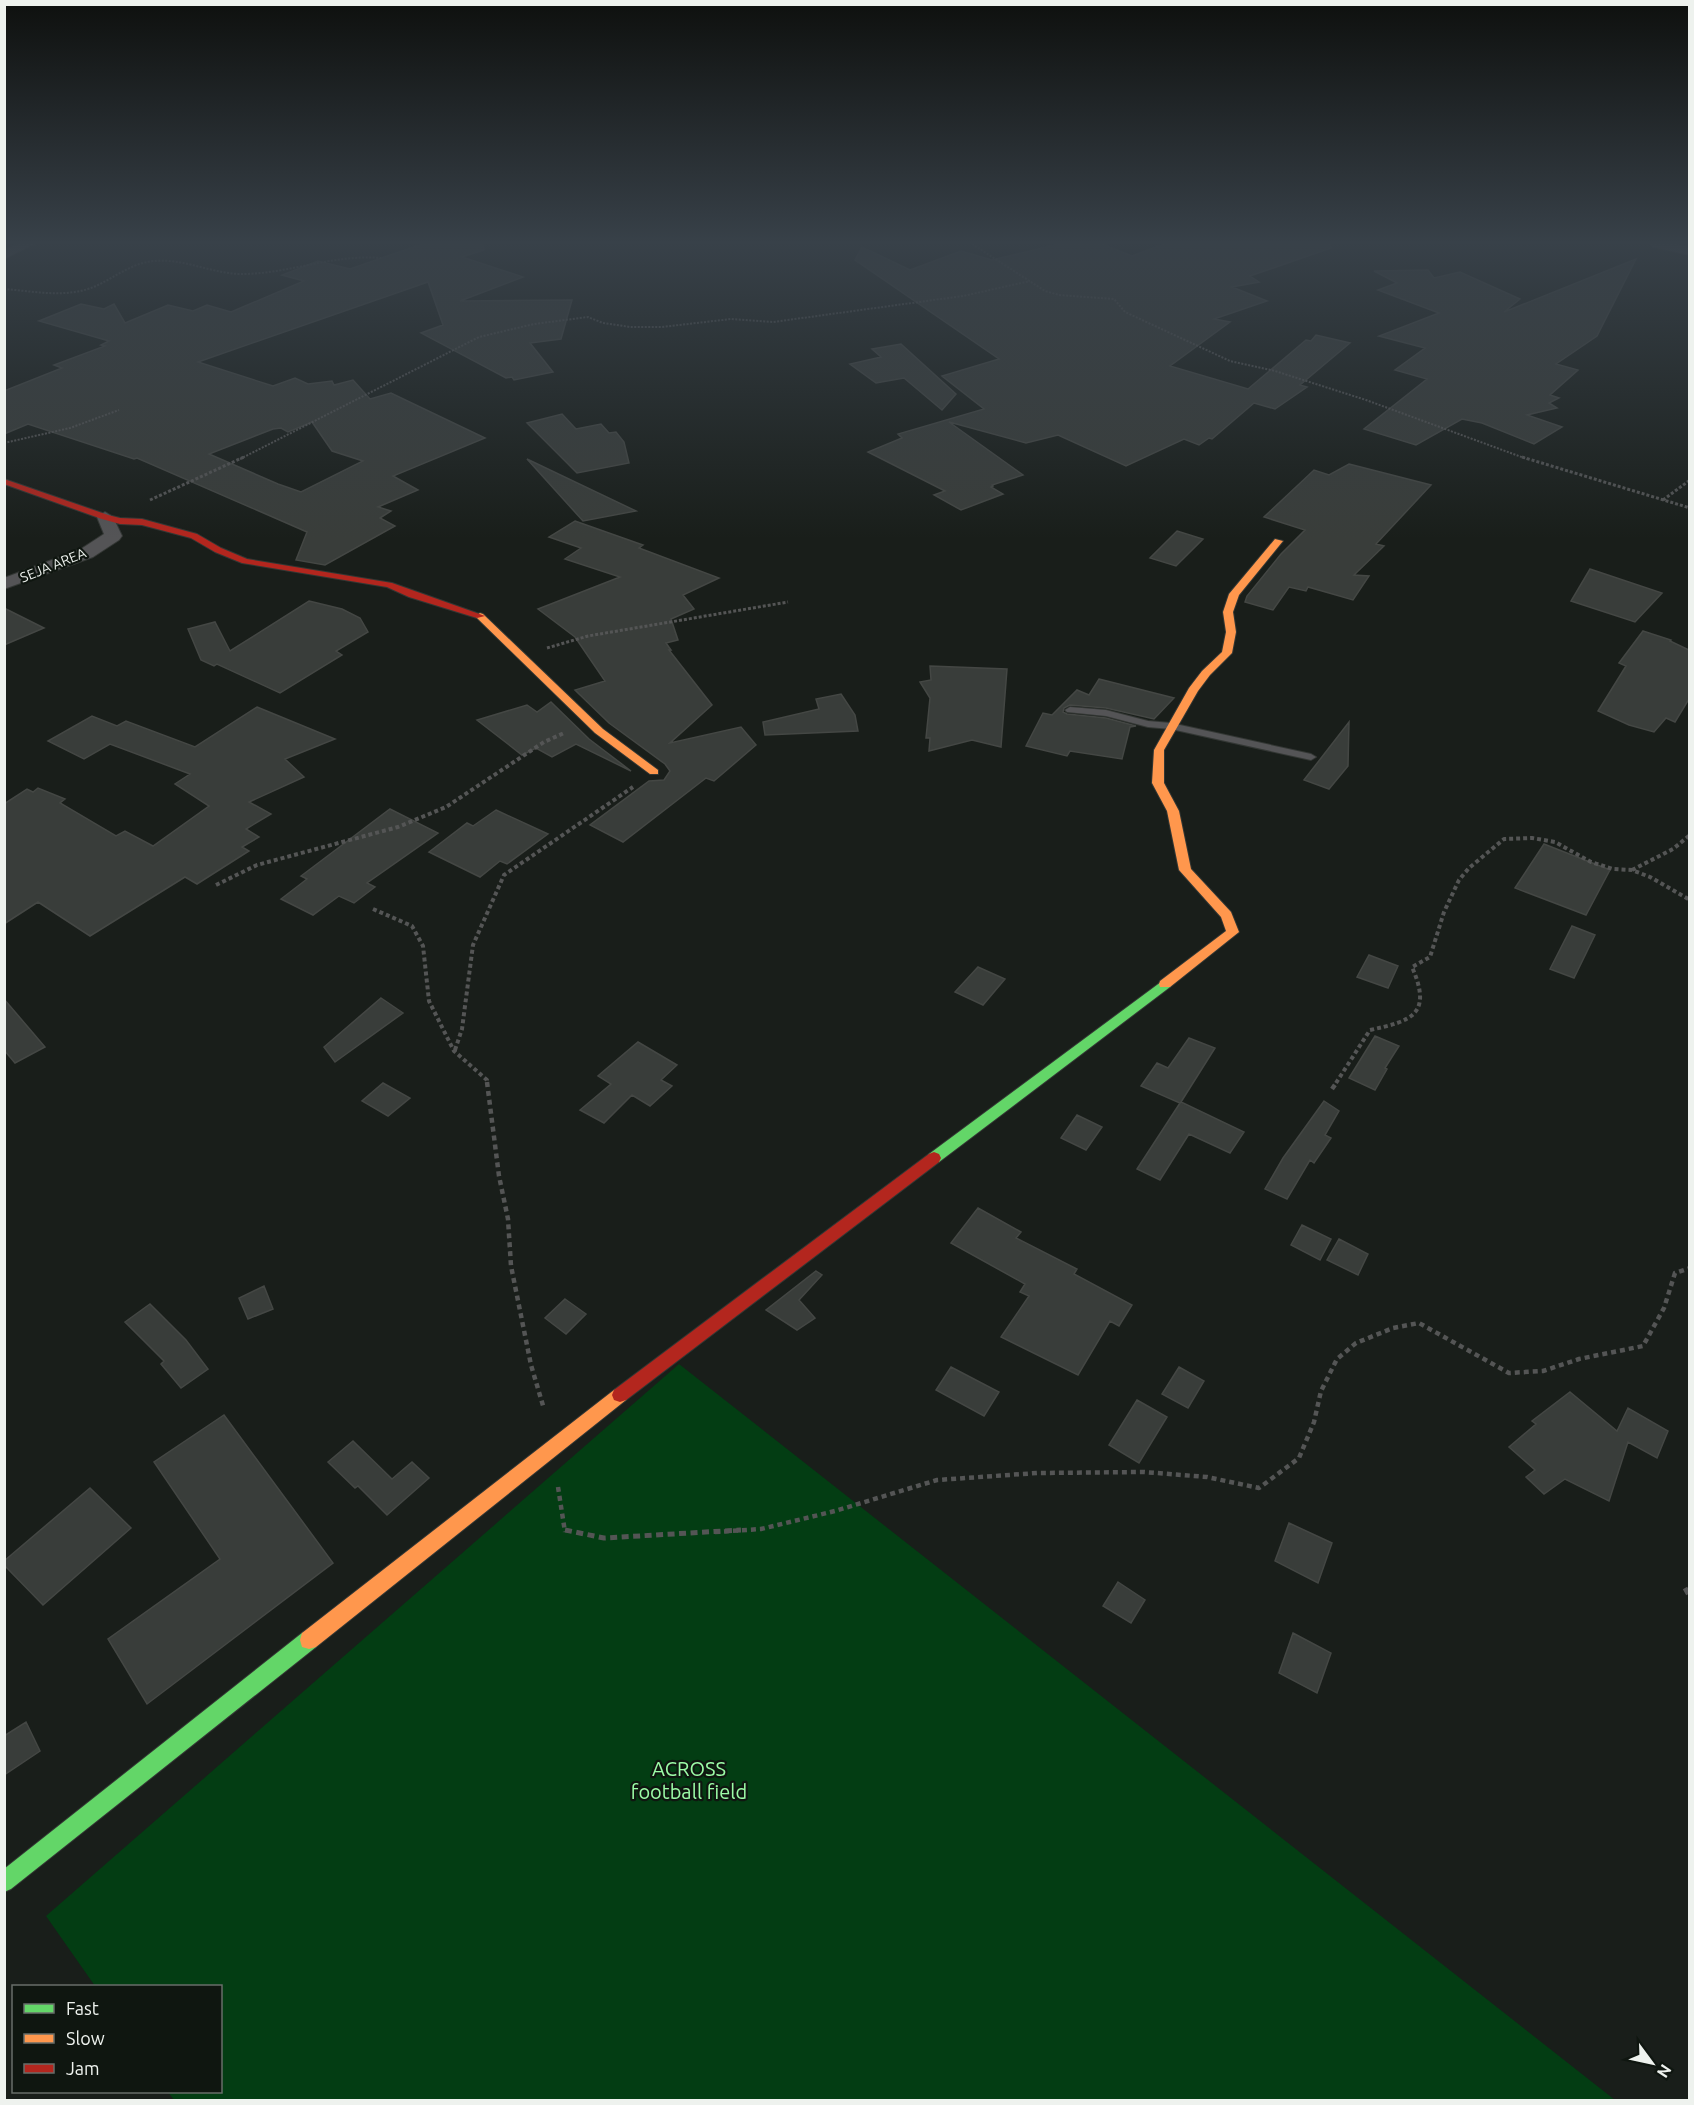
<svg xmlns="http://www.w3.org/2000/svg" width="1694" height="2105" viewBox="0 0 1694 2105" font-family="Ubuntu,sans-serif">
	<rect width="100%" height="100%" fill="#191e1a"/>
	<path fill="#033d13" d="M679,1364L1615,2100H174L168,2092H220V1986H95L46,1916Z"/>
	<path fill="#393d3a" stroke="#444744" stroke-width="1.5" fill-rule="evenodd" d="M422,244H483L484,250L462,257L523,277L460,301L572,300L561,339L530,343L553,372L514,380L512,377L506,378L421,333L443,325L428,282L198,362L273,386L295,378L308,384L332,381L334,385L353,380L370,399L391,393L485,438L393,476L418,490L378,507L391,511L380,518L395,526L325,565L296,560L307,532L137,458L134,459L28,424L4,434V391L62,368L54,365L105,346L101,345L109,341L39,321L81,304L104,309L114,304L125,323L168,305L193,311L207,305L231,312L304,281L282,275L318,261L350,269ZM312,422L332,451L363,461L301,492L278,484L209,454L273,429L281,428L288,432Z
		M1059,244H1102L1132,256L1164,244H1330L1331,248L1250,276L1259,282L1232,287L1267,301L1214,319L1230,322L1170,366L1248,389L1306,340L1311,341L1316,335L1350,343L1300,385L1307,387L1275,409L1254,403L1212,439L1209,438L1199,445L1184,439L1126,466L1058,435L1026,443L949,422L1023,475L992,485L993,486L991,487L1003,494L961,510L934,495L945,491L868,452L902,438L898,434L984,409L942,376L999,359L855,260L862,247L910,270L961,251L992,260Z
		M1636,259L1597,336L1556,364L1578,370L1550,395L1559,398L1549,403L1557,408L1527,415L1562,427L1534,444L1482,423L1462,419L1416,445L1364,429L1427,379L1395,370L1425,348L1379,336L1439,313L1378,290L1397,283L1374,271L1428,270L1434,278L1460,272L1520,299L1504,312Z
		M901,344L956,394L942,410L904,378L876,383L850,364L881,357L872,349Z
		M562,414L576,429L601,424L609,433L616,432L624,442L629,463L577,473L527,423Z
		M527,459L636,511L583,521Z
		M1349,464L1431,485L1376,544L1384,546L1354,575L1369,576L1353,600L1308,587L1306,591L1289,587L1273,610L1245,602L1247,596L1281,554L1305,530L1264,517L1314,470L1329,475Z
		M575,521L643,545L639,548L719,578L683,595L694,609L671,619L678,640L666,643L671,650H669L712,705L670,743L741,727L756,745L714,781L706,778L623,842L590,825L649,781L664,780L670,771L665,764L609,723L575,690L605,681L575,637L538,609L620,577L565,559L581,548L549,537Z
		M1177,531L1203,539L1176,566L1150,558Z
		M1590,569L1662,593L1635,622L1571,601Z
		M309,601L342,609L360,618L368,632L336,651L342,655L280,693L217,664L214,666L201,660L188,629L215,622L230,651Z
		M4,608L44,628L4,645Z
		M1643,631L1671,640L1670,641L1689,650V699L1675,722L1666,718L1654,732L1629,725L1598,711L1626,666L1619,663Z
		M930,666L1007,669L1001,747L972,740L929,751L930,738H926L930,698L920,682L931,680Z
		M1099,679L1174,698L1154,719L1106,708L1070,705L1064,708L1063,712L1067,714L1106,718L1136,726L1130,727L1122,759L1070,751L1067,756L1026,746L1043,713L1052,715L1077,690L1089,695Z
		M841,694L855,715L858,731L765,735L763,722L819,709L816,699Z
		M551,702L589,739L631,771L576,744L552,757L536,748L522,755L477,720L527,705L537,712Z
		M257,707L335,739L285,759L304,777L249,802L271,814L246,829L259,837L242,847L249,851L197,884L185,877L90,936L38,902L4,924V804L27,789L33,792L38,788L65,799L60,803L116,836L125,831L153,846L209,806L175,784L190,774L110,744L84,759L48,741L92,716L117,726L126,721L195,747Z
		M1349,722L1348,766L1329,789L1304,780Z
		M390,809L438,833L367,883L375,887L354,903L339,896L313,915L281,899L307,879L301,876Z
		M496,810L548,834L507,864L500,861L480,877L429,852L467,823L473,826Z
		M1544,844L1610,870L1586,915L1515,888Z
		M1572,926L1595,935L1574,978L1550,969Z
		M1369,955L1398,966L1388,988L1357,977Z
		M978,967L1005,979L983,1005L955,992Z
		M381,998L403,1013L335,1062L324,1047Z
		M4,999L45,1047L15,1063L4,1050Z
		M1375,1036L1399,1046L1385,1068L1387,1069L1375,1090L1349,1078Z
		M1189,1038L1215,1048L1181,1102L1244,1132L1230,1153L1189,1134L1160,1180L1137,1169L1180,1103L1141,1086L1157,1063L1168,1068Z
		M638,1042L677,1065L661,1080L672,1086L650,1106L632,1095L604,1123L580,1110L611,1084L598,1076Z
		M383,1083L410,1098L388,1116L362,1101Z
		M1324,1101L1339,1111L1325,1135L1331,1138L1314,1163L1310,1160L1287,1199L1265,1189L1283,1158Z
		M1077,1115L1102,1127L1086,1150L1061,1138Z
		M978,1208L1021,1232L1016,1238L1077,1269L1074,1274L1132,1305L1119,1326L1110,1321L1078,1375L1001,1337L1029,1296L1020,1292L1025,1284L951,1243Z
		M1302,1225L1331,1239L1320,1260L1291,1245Z
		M1339,1239L1368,1254L1358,1275L1327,1260Z
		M816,1271L822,1275L799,1300L815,1318L797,1330L766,1310Z
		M264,1286L273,1309L248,1319L239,1298Z
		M565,1299L586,1314L566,1334L545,1318Z
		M150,1304L186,1340L208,1369L181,1388L161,1364L164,1361L125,1322Z
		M951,1367L999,1392L984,1416L936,1390Z
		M1179,1367L1204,1381L1188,1408L1162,1394Z
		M1570,1392L1617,1431L1628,1408L1668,1431L1657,1458L1628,1442L1609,1501L1565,1479L1544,1494L1526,1477L1535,1470L1509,1447L1536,1424L1532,1421Z
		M1137,1400L1167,1417L1139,1463L1109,1445Z
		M224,1415L333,1563L147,1704L108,1639L220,1559L154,1462Z
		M353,1441L392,1479L412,1462L429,1478L387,1515L358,1486L355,1488L328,1462Z
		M90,1488L131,1528L43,1605L4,1565V1561Z
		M1289,1523L1332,1543L1318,1583L1275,1561Z
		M1118,1582L1145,1600L1131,1623L1103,1606Z
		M1293,1633L1331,1653L1317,1693L1279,1673Z
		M26,1722L40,1751L4,1775V1736Z"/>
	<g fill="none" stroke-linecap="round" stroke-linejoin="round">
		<g stroke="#333734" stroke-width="2">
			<path id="lane" d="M1070,707L1106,710L1148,721L1171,723L1311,754L1316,757L1311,760L1171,729L1148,727L1106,716L1067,712L1065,710Z"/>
		</g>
		<g stroke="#333734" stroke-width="2">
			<path id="street" d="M17,244H34L4,259V250Z
				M1651,244H1675L1690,247V255L1653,247Z
				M105,512L113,517L122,536L119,540L93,557L4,589V578L81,549L104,534L97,517Z"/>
		</g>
		<g stroke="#333734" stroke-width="2">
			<path id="fast" d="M1165,979L1170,981L1171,984L1170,987L939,1162H929L927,1158L929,1154Z
				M309,1631L316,1633L318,1640L316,1647L11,1889L4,1892V1869L302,1633Z"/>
		</g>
		<g stroke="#333734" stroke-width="2">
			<path id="slow" d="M1275,539L1283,541L1239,595L1233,612L1236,632L1232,653L1210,675L1198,691L1164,750V783L1179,811L1191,869L1231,912L1239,932L1170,987H1160L1159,984L1160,981L1226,931L1221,917L1179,870L1167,811L1152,783L1154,750L1189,688L1202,671L1222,652L1226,632L1223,612L1229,594Z
				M480,613L483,614L603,729L658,770V774H650L595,733L477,618L475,616Z
				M620,1388L626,1390L628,1395L626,1400L316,1647L309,1649L302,1647L300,1640L302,1633L614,1390Z"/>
		</g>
		<g stroke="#333734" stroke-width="2">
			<path id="jam" d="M4,479L108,515L120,518L142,519L197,534L221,548L247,559L392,583L485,616L477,618L409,597L387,587L242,563L215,552L191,538L142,525L120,524L102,519L4,484Z
				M934,1152L939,1154L941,1158L939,1162L626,1400L620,1402L614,1400L612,1395L614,1390L929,1154Z"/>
		</g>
		<path stroke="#545555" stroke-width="2" stroke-dasharray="2 1.5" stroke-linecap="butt" d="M972,244L1045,291L1059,295L1114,299L1125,312L1230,361L1275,371L1366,400L1527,459
			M4,289C32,291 63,298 91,288C112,280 130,263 154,261C185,258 214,275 245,274C291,273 334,254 381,258
			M4,443L70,428L119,410
			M240,459L479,337L534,324L588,317L603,323L630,327H662L731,319L773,322L963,296L1030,281"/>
		<path stroke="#545555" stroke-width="3" stroke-dasharray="3 2" stroke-linecap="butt" d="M1522,457L1690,508
			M150,500L244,457
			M1663,500L1690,480
			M547,648L588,636L788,602"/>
		<path stroke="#545555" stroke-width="4" stroke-dasharray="4 3" stroke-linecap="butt" d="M1632,870L1673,849L1690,835
			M216,885L257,865L398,827L446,807L544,742L564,733
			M373,909L412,926L423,946L429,1001L454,1051L487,1080V1083
			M455,1050L462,1029L473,945L504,875L633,787
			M1336,1083L1370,1030C1411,1021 1433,1015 1412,967L1430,957L1444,912L1459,880L1469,868L1504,839L1532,838L1555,842L1591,862L1613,869L1632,870L1650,877L1690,900"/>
		<path stroke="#545555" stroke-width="4.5" stroke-dasharray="5 4" stroke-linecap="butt" d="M487,1082L499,1176L508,1219L511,1266L531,1365L544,1409
			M1332,1089L1337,1082
			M558,1487L565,1532
			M715,1532L761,1529L835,1511L937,1480L1037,1473L1144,1472L1207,1477L1259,1488L1299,1458L1314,1422L1321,1391L1337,1359L1356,1343L1393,1328L1419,1323L1509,1373L1543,1371L1579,1359L1643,1346L1664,1308L1675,1273L1690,1268"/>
		<path stroke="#545555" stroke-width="5" stroke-dasharray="7 4.5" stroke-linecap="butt" d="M565,1530L604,1538L741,1530
			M1685,1588L1690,1597"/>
		<use href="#lane" fill="#545456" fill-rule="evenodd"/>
		<use href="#street" fill="#545456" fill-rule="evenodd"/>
		<use href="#fast" fill="#63d668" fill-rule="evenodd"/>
		<use href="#slow" fill="#ff974d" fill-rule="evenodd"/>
		<use href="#jam" fill="#b3261e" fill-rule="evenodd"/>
	</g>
	<linearGradient id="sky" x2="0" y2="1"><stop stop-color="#0e100e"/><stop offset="0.45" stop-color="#384149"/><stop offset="1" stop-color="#384149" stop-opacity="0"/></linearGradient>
	<rect width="1694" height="539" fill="url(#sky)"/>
	<g text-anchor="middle" stroke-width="4.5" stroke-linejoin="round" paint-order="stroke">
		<g font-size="14" fill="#eef2ee" stroke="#0f1610">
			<text transform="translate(53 565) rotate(-22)" y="5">SEJA AREA</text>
		</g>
		<g font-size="20" fill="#9cfca7" stroke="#0f1610">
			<text x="689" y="1776">ACROSS<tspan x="689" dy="23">football field</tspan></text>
		</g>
	</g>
	<rect width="1694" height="2105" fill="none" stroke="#eef2ee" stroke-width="12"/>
	<rect x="12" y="1985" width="210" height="108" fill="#0f1610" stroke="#686e69" stroke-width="1.5"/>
	<rect x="24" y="2004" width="30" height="9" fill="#63d668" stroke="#686e69" stroke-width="1.5"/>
	<text x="66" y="2015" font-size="18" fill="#eef2ee">Fast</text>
	<rect x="24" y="2034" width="30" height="9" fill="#ff974d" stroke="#686e69" stroke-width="1.5"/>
	<text x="66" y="2045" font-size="18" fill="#eef2ee">Slow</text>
	<rect x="24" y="2064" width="30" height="9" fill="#b3261e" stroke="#686e69" stroke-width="1.5"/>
	<text x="66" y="2075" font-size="18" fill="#eef2ee">Jam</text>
	<g transform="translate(1652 2063) rotate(123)" stroke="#0f1610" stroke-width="4.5" paint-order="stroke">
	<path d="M0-4.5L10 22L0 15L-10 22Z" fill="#eef2ee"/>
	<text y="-9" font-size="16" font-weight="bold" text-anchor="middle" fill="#eef2ee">N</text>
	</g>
</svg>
